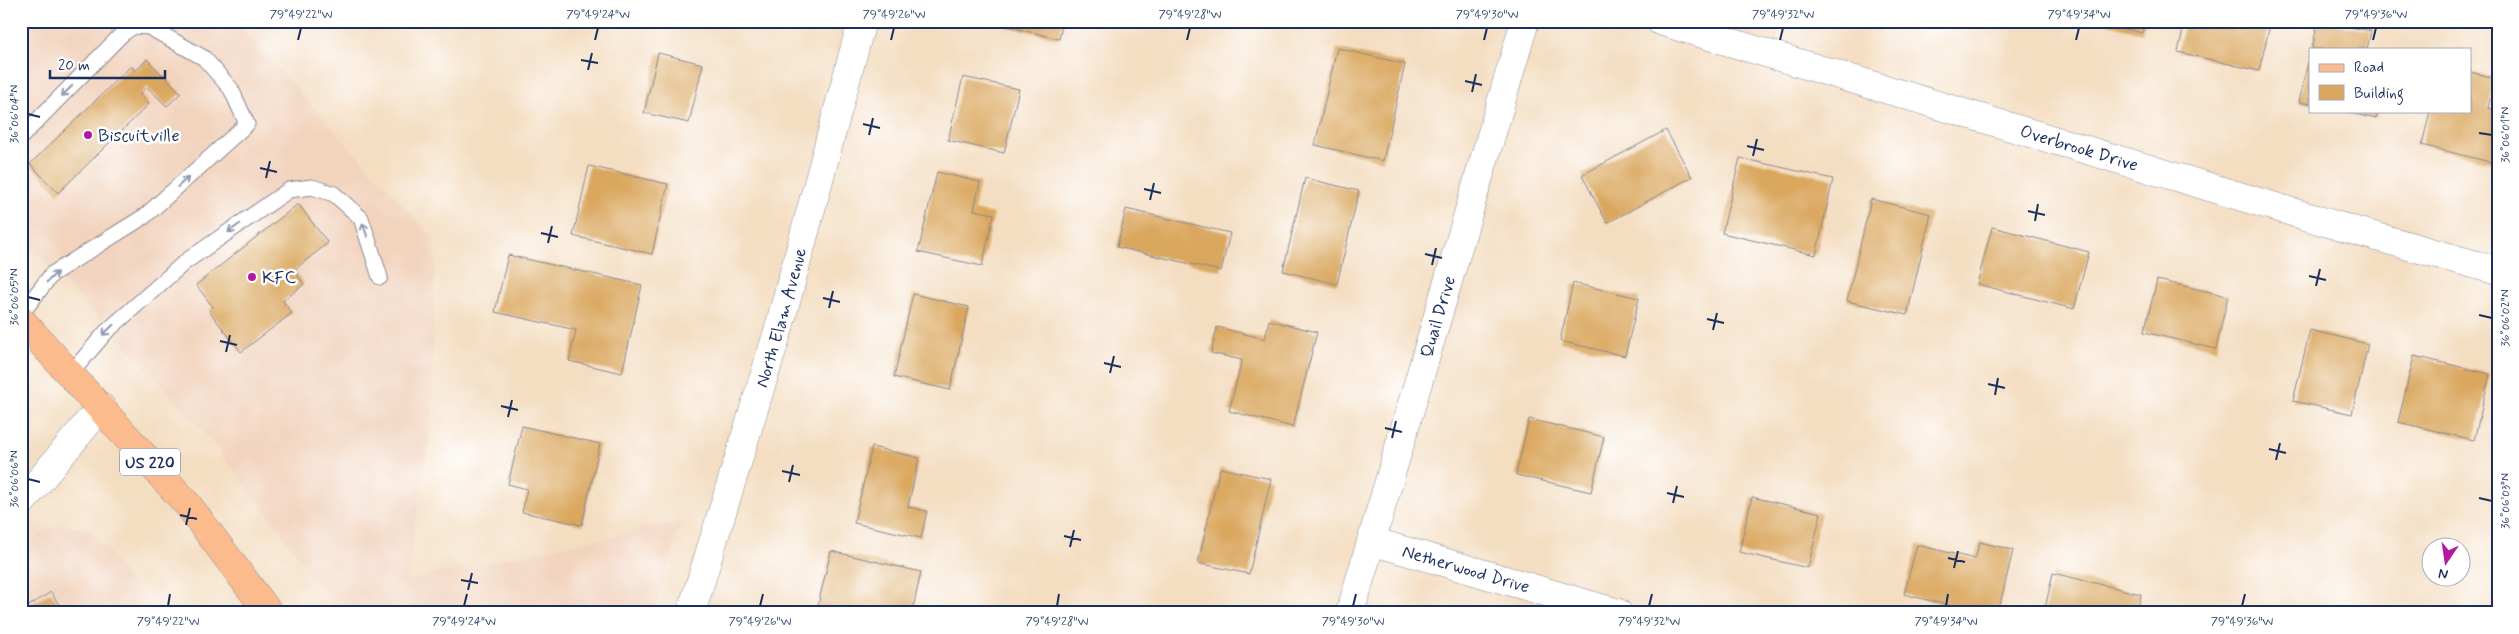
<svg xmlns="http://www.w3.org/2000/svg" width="2519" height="634" viewBox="0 0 2519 634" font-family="Mynerve,sans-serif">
	<rect width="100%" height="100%" fill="#fff"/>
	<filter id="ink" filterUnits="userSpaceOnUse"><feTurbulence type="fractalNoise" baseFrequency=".02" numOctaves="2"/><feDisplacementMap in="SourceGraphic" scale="10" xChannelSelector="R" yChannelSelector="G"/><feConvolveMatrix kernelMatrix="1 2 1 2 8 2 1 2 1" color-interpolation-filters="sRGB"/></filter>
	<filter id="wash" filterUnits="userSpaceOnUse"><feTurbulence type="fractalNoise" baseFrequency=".0096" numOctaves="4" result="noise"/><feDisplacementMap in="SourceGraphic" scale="20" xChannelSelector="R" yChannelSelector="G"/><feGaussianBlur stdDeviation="1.12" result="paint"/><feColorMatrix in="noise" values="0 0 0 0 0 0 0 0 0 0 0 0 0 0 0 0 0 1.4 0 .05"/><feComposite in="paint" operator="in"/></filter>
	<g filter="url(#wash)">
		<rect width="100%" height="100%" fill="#f4dec2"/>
		<path fill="#f2d4be" d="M21,21H235L435,240L432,424L406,580L681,521L654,613H339L259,502L206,435L130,349L21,239Z
			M60,524L91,530L156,613H21V555L43,531Z"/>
		<g id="blocks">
			<path fill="#daa75e" d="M986,21H1063L1059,39Z
				M2097,21H2145L2142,33Z
				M2185,21H2271L2259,71L2178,52Z
				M2318,21L2371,31L2367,49H2312Z
				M1337,48L1405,64L1383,161L1315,145Z
				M658,53L703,64L689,123L644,113Z
				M2309,58H2310V104L2299,102Z
				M147,59L181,93L167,106L147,87L140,94L149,104L58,193L30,164L131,66L136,71Z
				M2470,72L2495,78L2488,108L2498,110V164L2422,145L2430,111H2470Z
				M963,77L1019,89L1004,153L948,140Z
				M2344,111H2378L2376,119Z
				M1666,130L1692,177L1607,223L1582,175Z
				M1740,158L1833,179L1816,255L1722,233Z
				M589,166L668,184L652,254L573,236Z
				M937,172L980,182L974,210L994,214L982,266L918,252Z
				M1305,178L1359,191L1337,284L1283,271Z
				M1871,199L1931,214L1907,315L1847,301Z
				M298,204L328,243L294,270L304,284L283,301L292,313L241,352L209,311L213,307L196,285Z
				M1126,209L1230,233L1221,271L1117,247Z
				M1992,227L2089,252L2074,309L1977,284Z
				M508,255L642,285L622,373L569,361L576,330L495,312Z
				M2157,280L2228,296L2216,349L2144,332Z
				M1573,283L1639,298L1625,356L1560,341Z
				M913,294L969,307L950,390L894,377Z
				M1269,320L1317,332L1293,427L1229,411L1242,360L1211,353L1217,327L1265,339Z
				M2310,330L2368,344L2352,414L2293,401Z
				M2414,356L2490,374L2474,440L2398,422Z
				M1529,419L1604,437L1591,492L1516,475Z
				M522,426L600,444L582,525L522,512L527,489L508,484Z
				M872,447L919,458L908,507L927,511L921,538L854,523Z
				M1220,468L1271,479L1249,574L1198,563Z
				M1752,497L1821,513L1808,568L1739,552Z
				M1980,542L2013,550L1998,613H1978L1904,594L1917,545L1975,559Z
				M831,551L921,572L912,613H897L869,606L868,613H816Z
				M2053,573L2141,594L2137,613H2044Z
				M51,592L64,613H21V611Z"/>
		</g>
	</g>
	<g filter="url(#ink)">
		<use href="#blocks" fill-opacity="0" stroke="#888690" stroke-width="1"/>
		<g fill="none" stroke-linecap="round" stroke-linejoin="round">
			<g stroke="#888690" stroke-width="17">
				<path id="service" d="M21,137L122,34L134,26L149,27L204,58L231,89L247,124L145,216L52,274L21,314
					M71,373L106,332L185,262L289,190L312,187L334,194L361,218L380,277"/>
			</g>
			<g stroke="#888690" stroke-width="29">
				<g id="minor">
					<path id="s1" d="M1660,21L2345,228L2498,271"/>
					<path d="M21,503L101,407"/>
					<path id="s2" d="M1371,541L1618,613"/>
					<path id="s3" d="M691,613L778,331L862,21"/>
					<path id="s4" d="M1350,613L1525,21"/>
				</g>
			</g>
			<g stroke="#888690" stroke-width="29">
				<path id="primary" d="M21,320L188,505L269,613"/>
			</g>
			<use href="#service" stroke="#fff" stroke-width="15"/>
			<use href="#minor" stroke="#fff" stroke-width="28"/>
			<use href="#primary" stroke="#fbbb8d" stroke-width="28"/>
		</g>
		<defs><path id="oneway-shaft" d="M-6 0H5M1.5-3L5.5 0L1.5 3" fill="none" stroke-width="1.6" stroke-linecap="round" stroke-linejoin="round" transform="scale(1.25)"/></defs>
		<g stroke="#8d97ae">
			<use href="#oneway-shaft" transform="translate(67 91) rotate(135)"/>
			<use href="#oneway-shaft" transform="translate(183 182) rotate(-42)"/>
			<use href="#oneway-shaft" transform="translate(234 228) rotate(145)"/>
			<use href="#oneway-shaft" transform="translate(365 230) rotate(-109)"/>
			<use href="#oneway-shaft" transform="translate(52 277) rotate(-44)"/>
			<use href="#oneway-shaft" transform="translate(108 330) rotate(136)"/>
		</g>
	</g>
	<path fill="none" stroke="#1b2f5e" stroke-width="2" d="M298,40L301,28M595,40L598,28M891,40L894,28M1187,40L1190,28M1484,40L1487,28M1780,40L1783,28M2076,40L2079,28M2373,40L2376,28M581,60L598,63M588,70L592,53M1465,81L1482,85M1472,92L1476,74M28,114L40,117M863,124L880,128M2479,133L2492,135M869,135L873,118M1747,146L1764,150M1753,156L1757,139M260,168L277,172M266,178L270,161M1144,189L1161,193M1150,200L1154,183M2028,211L2045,215M2035,221L2038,204M541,233L558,237M548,243L552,226M1425,254L1442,258M1432,265L1436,248M2309,276L2326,280M2316,286L2320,269M28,297L40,300M823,298L840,302M829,308L833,291M2479,315L2492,318M1707,319L1724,323M1713,330L1717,313M220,341L237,345M226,352L230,335M1104,363L1121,367M1110,373L1114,356M1988,384L2005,388M1995,395L1998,378M501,406L518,410M508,417L512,400M1385,428L1402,432M1392,438L1396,421M2269,449L2286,453M2276,460L2280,443M782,471L800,475M28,479L40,482M789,482L793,465M1667,493L1684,497M2479,498L2492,501M1673,503L1677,486M180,515L197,519M186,525L190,508M1064,536L1081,540M1070,547L1074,530M1948,558L1965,562M1954,568L1958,551M461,580L478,583M468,590L472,573M168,606L170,594M464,606L467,594M760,606L763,594M1057,606L1059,594M1353,606L1356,594M1649,606L1652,594M1946,606L1948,594M2242,606L2245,594"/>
	<g fill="#b5179e" stroke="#fff" stroke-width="2">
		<circle cx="88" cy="135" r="5"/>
		<circle cx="252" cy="277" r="5"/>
	</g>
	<g text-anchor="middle" stroke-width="5" stroke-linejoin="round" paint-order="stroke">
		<rect fill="#fff" stroke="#5f6d8e" stroke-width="1" x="120" y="448.5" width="60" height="27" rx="4"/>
		<g font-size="16" font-weight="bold" fill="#1b2f5e">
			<text x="150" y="468">US 220</text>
		</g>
		<g font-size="18" fill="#1b2f5e" stroke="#fff" text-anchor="start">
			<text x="98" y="141">Biscuitville</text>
			<text x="262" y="283">KFC</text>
		</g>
		<g font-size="18" fill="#1b2f5e" stroke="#fff">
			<text dy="6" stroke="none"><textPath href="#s1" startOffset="438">Overbrook Drive</textPath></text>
			<text dy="6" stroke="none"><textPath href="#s4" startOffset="309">Quail Drive</textPath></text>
			<text dy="6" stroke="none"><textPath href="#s3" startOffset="309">North Elam Avenue</textPath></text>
			<text dy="6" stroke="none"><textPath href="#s2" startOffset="99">Netherwood Drive</textPath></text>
		</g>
	</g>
	<rect width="2519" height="634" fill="none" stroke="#fff" stroke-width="55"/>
	<rect x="2309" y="48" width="162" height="65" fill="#ffffff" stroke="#a4acbf"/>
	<rect x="2319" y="64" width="25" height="8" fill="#fbbb8d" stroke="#a4acbf"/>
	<text x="2354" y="72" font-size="15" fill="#1b2f5e">Road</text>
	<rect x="2319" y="85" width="25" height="15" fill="#daa75e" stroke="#a4acbf"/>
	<text x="2354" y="98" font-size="15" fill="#1b2f5e">Building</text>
	<g transform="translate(2446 562) rotate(193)"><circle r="24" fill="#ffffff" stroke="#a4acbf"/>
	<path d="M0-4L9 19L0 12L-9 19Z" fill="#b5179e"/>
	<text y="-8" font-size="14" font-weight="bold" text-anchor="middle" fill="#1b2f5e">N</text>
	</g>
	<path d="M50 70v8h115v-8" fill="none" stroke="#1b2f5e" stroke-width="2.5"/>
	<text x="58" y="70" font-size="15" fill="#1b2f5e" stroke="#ffffff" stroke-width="4" paint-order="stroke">20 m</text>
	<rect x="28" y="28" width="2464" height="578" fill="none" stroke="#1b2f5e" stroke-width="2"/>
	<g font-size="12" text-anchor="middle" fill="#1b2f5e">
		<text x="301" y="18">79°49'22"W</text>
		<text x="598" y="18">79°49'24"W</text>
		<text x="894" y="18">79°49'26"W</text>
		<text x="1190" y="18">79°49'28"W</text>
		<text x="1487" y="18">79°49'30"W</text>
		<text x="1783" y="18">79°49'32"W</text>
		<text x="2079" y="18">79°49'34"W</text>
		<text x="2376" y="18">79°49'36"W</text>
		<text transform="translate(14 114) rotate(-90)" y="4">36°06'04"N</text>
		<text transform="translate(2505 135) rotate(-90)" y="4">36°06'01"N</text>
		<text transform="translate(14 297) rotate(-90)" y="4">36°06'05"N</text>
		<text transform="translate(2505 318) rotate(-90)" y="4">36°06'02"N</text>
		<text transform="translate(14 479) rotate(-90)" y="4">36°06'06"N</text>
		<text transform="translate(2505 501) rotate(-90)" y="4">36°06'03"N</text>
		<text x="168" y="625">79°49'22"W</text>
		<text x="464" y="625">79°49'24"W</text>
		<text x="760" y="625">79°49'26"W</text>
		<text x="1057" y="625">79°49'28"W</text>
		<text x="1353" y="625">79°49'30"W</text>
		<text x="1649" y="625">79°49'32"W</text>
		<text x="1946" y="625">79°49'34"W</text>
		<text x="2242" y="625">79°49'36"W</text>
	</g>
</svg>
